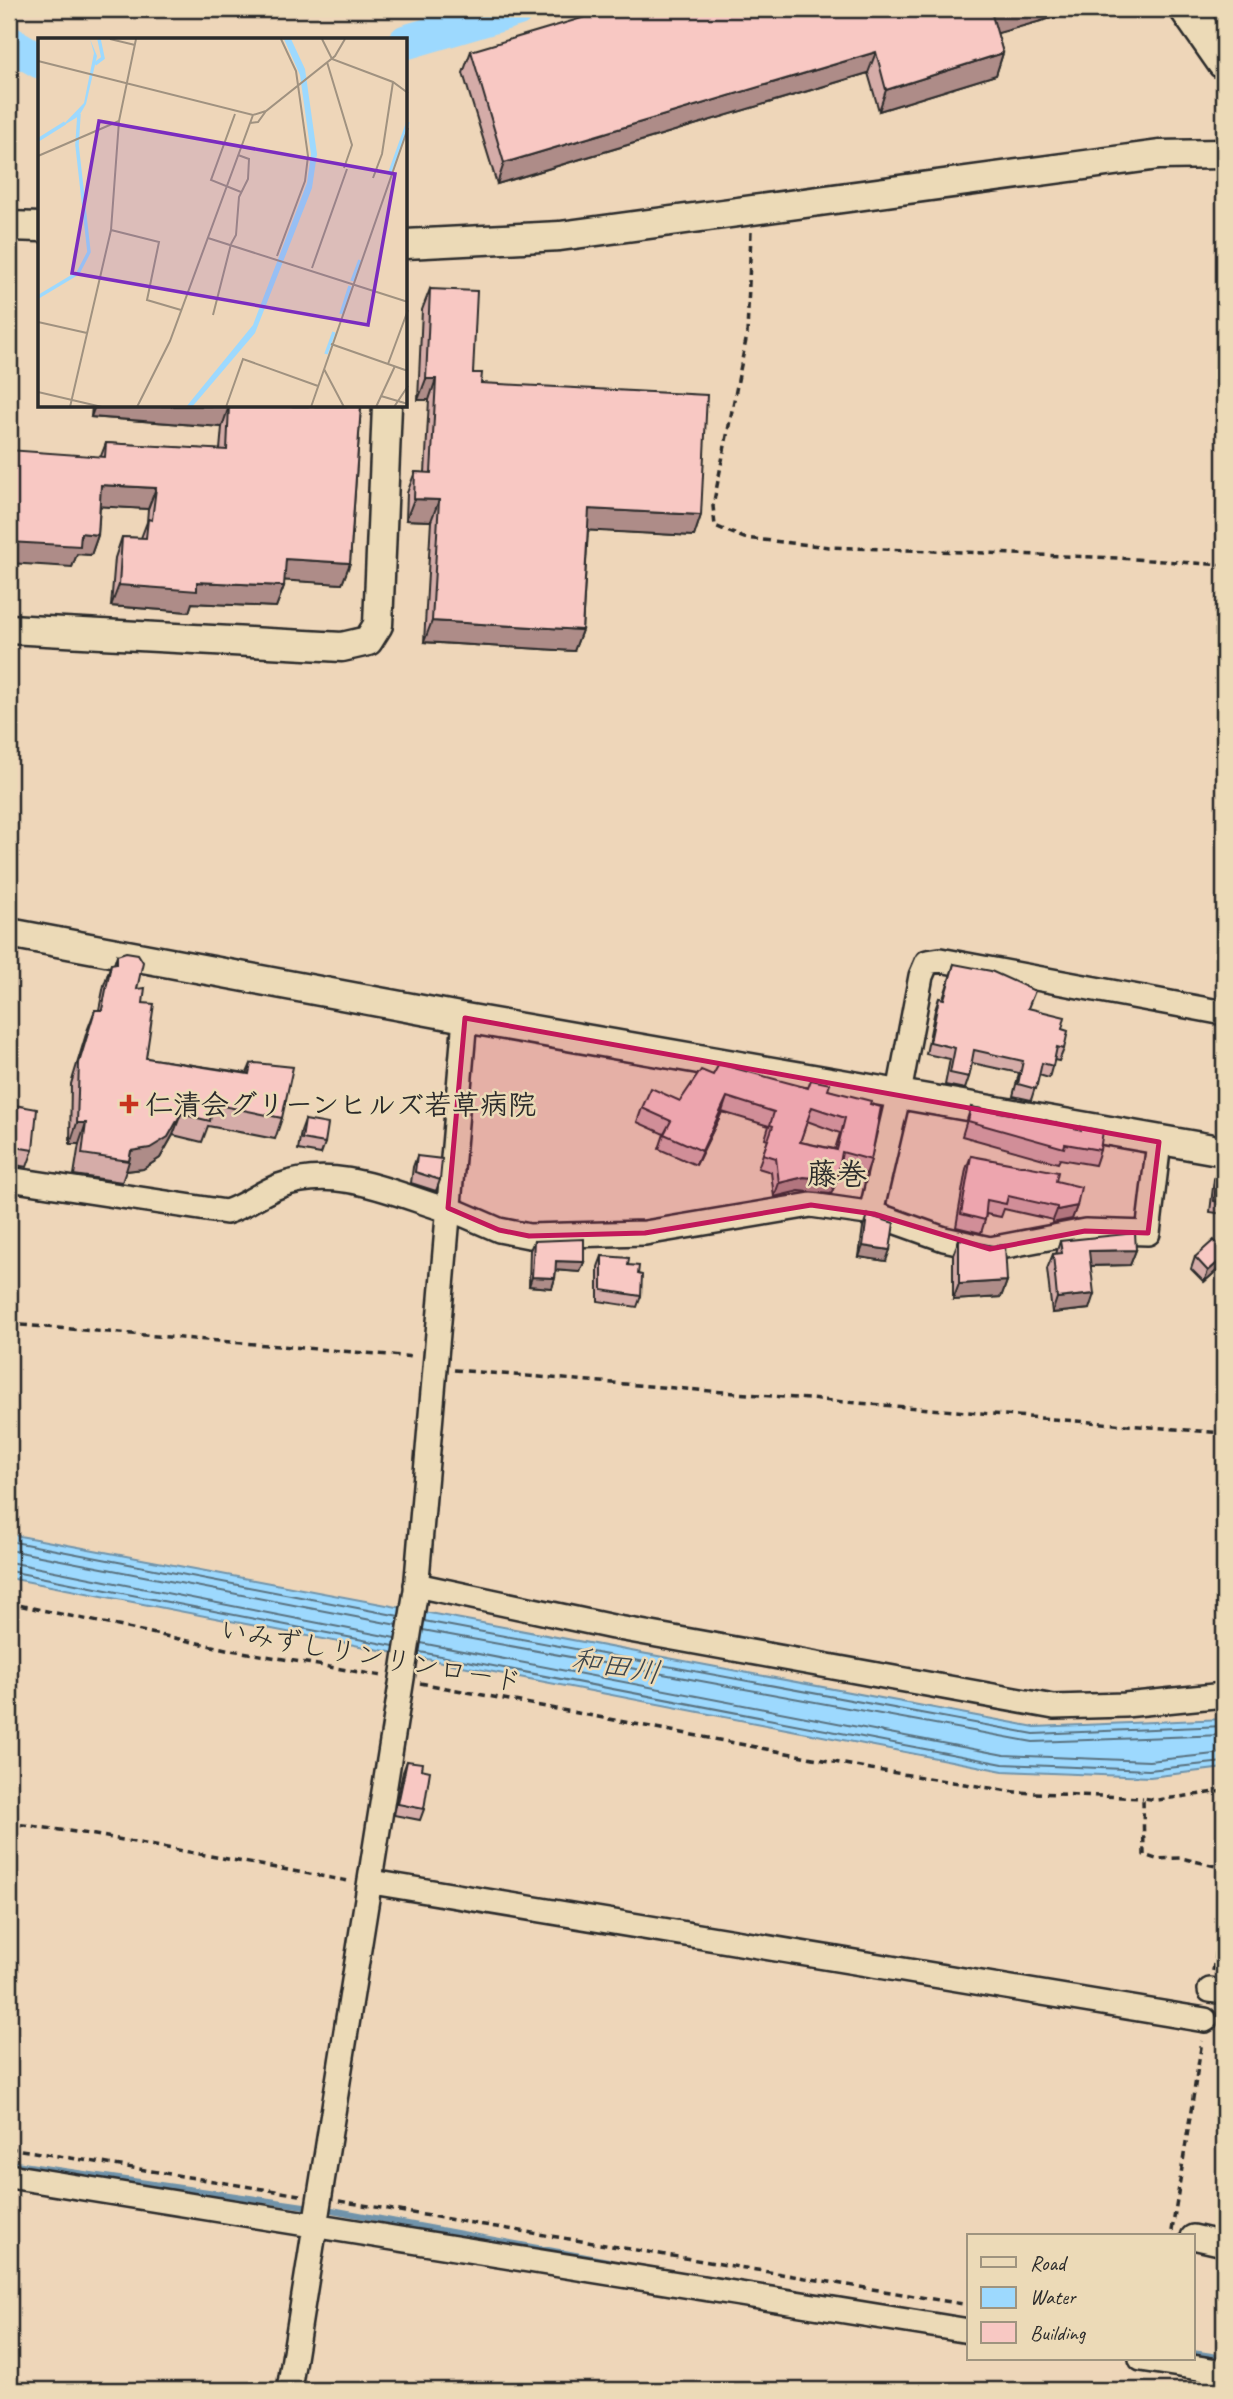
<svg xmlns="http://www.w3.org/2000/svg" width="1233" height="2399" viewBox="0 0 1233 2399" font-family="Caveat,'Klee One',sans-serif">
	<rect width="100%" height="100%" fill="#eed6b9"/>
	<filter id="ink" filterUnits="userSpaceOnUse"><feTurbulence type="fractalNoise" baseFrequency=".0143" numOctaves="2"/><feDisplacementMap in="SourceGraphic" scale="14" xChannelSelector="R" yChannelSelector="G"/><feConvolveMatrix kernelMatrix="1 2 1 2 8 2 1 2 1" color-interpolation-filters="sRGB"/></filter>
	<g filter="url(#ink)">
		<path fill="#9dd9fe" stroke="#6f93aa" stroke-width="2" d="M9,1534L1035,1727L1224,1719V1768L1150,1777L1003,1771L9,1578Z"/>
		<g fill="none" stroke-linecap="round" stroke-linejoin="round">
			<path stroke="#59717f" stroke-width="2" d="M9,1541L399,1616
				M9,1550L397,1625
				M9,1562L395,1638
				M9,1571L394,1646
				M424,1621L1034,1734L1224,1726
				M423,1630L1033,1742L1224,1735
				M421,1643L1004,1755L1149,1761L1224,1753
				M420,1652L1003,1764L1149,1770L1224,1762"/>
			<path stroke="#6f93aa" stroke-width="6" d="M9,2163L332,2210L608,2261
				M1193,2353L1224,2358"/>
			<path stroke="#9dd9fe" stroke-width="35" d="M406,42L517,9
				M9,43L40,61"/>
			<g stroke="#2b2b2b" stroke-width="28">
				<path id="minor" d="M9,1179L226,1212C246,1206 260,1193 279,1186C337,1164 394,1194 448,1210
					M448,1208L499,1230L529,1236L645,1233L811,1205L874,1214L944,1239L990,1249L1085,1231L1148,1233L1159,1142
					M871,1213L899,1093L921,976L927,962L940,960L1224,1013
					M416,1585L613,1627L1054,1707L1125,1705L1224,1695
					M372,1882L1205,2020
					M1210,1990L1224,1992
					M9,2176L969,2331
					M1193,2237L1224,2244
					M1141,2359L1224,2372
					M289,2390L416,1590L465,1018"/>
			</g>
			<g stroke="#2b2b2b" stroke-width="33">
				<path id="tertiary" d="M9,226L40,227
					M406,244L560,236L1159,155L1224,154
					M9,629L342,647L368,641L378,625L387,406
					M9,933L465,1018L1224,1151"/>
			</g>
			<g stroke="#2b2b2b" stroke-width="38">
				<path id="secondary" d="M1187,9L1224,62"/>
			</g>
			<path stroke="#2b2b2b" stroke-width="3.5" stroke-dasharray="7 5" stroke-linecap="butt" d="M751,232L747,335L713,506L715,526L744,538L829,547L1118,558L1224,565
				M9,1324L415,1357
				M454,1370L1224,1433
				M9,1603L231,1650L382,1676
				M420,1683L871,1769L1015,1792L1143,1798
				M1224,1791L1157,1800L1143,1798L1144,1855L1156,1859L1181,1858L1224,1868
				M9,1823L90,1834L348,1881
				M1213,1971L1224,1888
				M9,2148L300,2195
				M339,2201L969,2305
				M1172,2231L1202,2041"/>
			<use href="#minor" stroke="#ecdab7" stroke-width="23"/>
			<use href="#tertiary" stroke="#ecdab7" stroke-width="28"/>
			<use href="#secondary" stroke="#ecdab7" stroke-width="33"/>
		</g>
		<path fill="#d5aca8" stroke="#2b2b2b" stroke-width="2" fill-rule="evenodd" d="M1059,16L997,33L1003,53L996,75L879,111L868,73L497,184L463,73L471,51Z
			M430,289L473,373L481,383L701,515L694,536L588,530L582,630L574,651L424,642L431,521L406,520L407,493L415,472L425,473L429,400H418L422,310Z
			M92,406H361L350,563L342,584L284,580V586L276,607L192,603L189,612L111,606L115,558L122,537L141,538L147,522L148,509L100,506L98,535L91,555L77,554L72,567L101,456L106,443L220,450L222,427L91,417Z
			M117,955L137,989L143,1003L146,1058L247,1073L251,1064L282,1118L275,1139L208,1126L202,1142L173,1135L160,1158L143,1169L126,1171L122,1182L74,1175L79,1144H70L71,1084L87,1031L95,1010H99L104,985L111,964H114Z
			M954,964L1029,1008L1062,1029L1064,1049L1059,1061L1054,1060L1049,1078L1039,1075L1031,1100L1013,1096L1019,1073L972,1063L969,1077L965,1089L945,1085L950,1059L926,1054L935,1010L939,998L943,999Z
			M713,1075L828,1090L870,1104L871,1160L866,1174L839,1167L837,1180L831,1194L799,1191L774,1197L771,1172L758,1168L768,1140L765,1139L769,1126L722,1112L696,1165L659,1149L664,1134L637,1122L642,1108L680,1101ZM807,1121L840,1133L835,1149L800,1142Z
			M9,1104L33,1150L27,1167L9,1164Z
			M971,1107L1080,1130L1081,1127L1100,1150L1095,1165L1060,1159L1058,1163L962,1136Z
			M305,1120L325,1143L321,1154L298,1150L301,1131Z
			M417,1156L440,1180L436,1191L411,1183L413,1167Z
			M971,1156L1056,1181L1077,1206L1072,1219L1052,1223L1053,1220L1004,1209L1001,1217L986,1214L985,1220L981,1233L956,1227L966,1169Z
			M1224,1163V1214L1210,1212L1214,1179L1218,1168L1222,1169Z
			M867,1215L886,1261L859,1257L863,1227Z
			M959,1239L1007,1281L1001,1297L953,1300V1255Z
			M534,1241L584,1262L580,1272L556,1270L555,1278L552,1288L529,1286L530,1250Z
			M1060,1241L1136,1250L1130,1265L1091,1266L1089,1309L1052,1313L1047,1269L1053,1254H1056Z
			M602,1256L628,1265L638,1274L641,1296L637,1307L598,1301V1267Z
			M1195,1257L1223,1265L1204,1282L1191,1269Z
			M407,1761L421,1769L424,1809L420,1820L394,1815L403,1772Z"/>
		<path fill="#ae8c88" stroke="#2b2b2b" stroke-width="2" d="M1015,9H1061L1059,16L984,37L992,15Z
			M876,52L868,73L497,184L504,163Z
			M1003,53L996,75L879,111L886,90Z
			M426,379H436L429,400H418Z
			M95,406H229L222,427L91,417Z
			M101,485L156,488L148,509L94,506Z
			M414,499L439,500L431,521L406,520Z
			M589,509L701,515L694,536L581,530Z
			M81,533L98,535L91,555L77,554L72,567L9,563V542Z
			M286,559L350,563L342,584L278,580Z
			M197,582L284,586L276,607L192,603L189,612L111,606L119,585Z
			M432,621L582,630L574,651L424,642Z
			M727,1097L722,1112L696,1165L702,1151Z
			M181,1114L173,1135L160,1158L143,1169L126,1171L129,1161L131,1151Z
			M77,1123H86L79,1144H70Z
			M804,1177L837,1180L831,1194L799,1191L774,1197L779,1183Z
			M1077,1206L1072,1219L1052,1223L1057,1210Z
			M863,1246L890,1250L886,1261L859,1257Z
			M1136,1250L1130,1265L1084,1266L1089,1251Z
			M1224,1257L1223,1265L1204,1282L1208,1271Z
			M556,1261L584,1262L580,1272L553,1270Z
			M532,1277L555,1278L552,1288L529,1286Z
			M1007,1281L1001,1297L953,1300L959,1284Z
			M1094,1294L1089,1309L1052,1313L1057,1298Z"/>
		<path fill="#f8c8c3" stroke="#2b2b2b" stroke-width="2" fill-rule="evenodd" d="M612,9H1015L992,15L1003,53L886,90L876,52L504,163L471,51Z
			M430,289L477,291L473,373H482L481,383L707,395L701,515L589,509L582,630L432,621L439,500L414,499L415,472L431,473L436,379H426Z
			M227,406H361L350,563L286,559L284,586L197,582V591L119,585L122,537L146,538L148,519L152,520L156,488L101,485L98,535L81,533L80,546L9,542V450L105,457L106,443L227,450L229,406Z
			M126,952L138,954L143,962L137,989L145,988L143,1003L154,1004L146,1058L249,1074L251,1064L255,1063L293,1067L282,1118L213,1104L210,1121L181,1114L168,1137L150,1148L131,1151L129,1161L82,1154L86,1123H77L79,1063L95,1010H102L111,964L117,963V955Z
			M954,964L991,971L1035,991L1028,1008L1065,1017L1062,1029L1068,1031L1064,1049L1057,1047L1053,1066L1042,1063L1036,1089L1018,1084L1023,1061L974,1050L969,1077L950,1073L955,1048L930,1042L939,998L944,999Z
			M719,1064L808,1088L811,1080L830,1084L828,1090L871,1101L870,1104L881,1107L871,1160L842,1152L837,1180L804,1177L779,1183L776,1158L763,1154L773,1126L770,1125L774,1112L727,1097L702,1151L664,1134L671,1121L642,1108L651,1088L680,1101L701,1070L713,1075ZM812,1107L845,1118L837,1150L800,1142Z
			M9,1104L37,1109L33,1150L9,1146Z
			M971,1107L1045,1120L1081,1130V1127L1103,1131L1100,1150L1065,1144L1064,1148L968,1121Z
			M305,1120L328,1124L325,1143L302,1139Z
			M417,1156L442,1159L440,1180L415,1172Z
			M971,1156L1058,1172L1056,1181L1081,1187L1077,1206L1057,1210V1207L1008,1196L1006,1204L987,1200L985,1220L961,1214Z
			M1224,1166V1203L1214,1201L1218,1168L1224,1169Z
			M867,1215L894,1223L890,1250L863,1246Z
			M1135,1233L1136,1250L1089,1251L1094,1294L1057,1298L1053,1254L1062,1253L1060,1241Z
			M584,1239V1262L556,1261L555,1278L532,1277L534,1241Z
			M959,1239L993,1246L1005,1245L1007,1281L959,1284Z
			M1214,1240L1224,1251V1257L1208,1271L1195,1257Z
			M602,1256L629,1258L628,1265L639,1266L638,1274L642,1275L641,1296L602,1290Z
			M407,1761L422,1763L421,1769L430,1771L424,1809L398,1804Z"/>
	</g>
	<path fill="#c2185b" fill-opacity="0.2" stroke="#c2185b" stroke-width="5" stroke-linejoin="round" d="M465,1018L1159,1142L1148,1233L1085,1231L990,1249L874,1214L811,1205L645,1233L529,1236L499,1230L448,1208Z"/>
	<path fill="#c8321e" stroke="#ecdab7" stroke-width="2.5" d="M125.5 1093.5h7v7h7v7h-7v7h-7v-7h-7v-7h7z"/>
	<g text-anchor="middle" stroke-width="5" stroke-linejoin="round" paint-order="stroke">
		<g font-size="28" font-weight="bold" fill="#2b2b2b" stroke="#ecdab7" text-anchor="start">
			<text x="145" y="1114">仁清会グリーンヒルズ若草病院</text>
		</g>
		<g font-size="28" fill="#2b2b2b" stroke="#ecdab7">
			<text transform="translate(371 1655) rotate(10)" y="10">いみずしリンリンロード</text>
		</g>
		<g font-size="30" font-weight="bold" fill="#2b2b2b" stroke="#ecdab7">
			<text x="837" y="1184">藤巻</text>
		</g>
		<g font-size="30" font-style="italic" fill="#3c454b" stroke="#ecdab7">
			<text transform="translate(616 1666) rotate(9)" y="10">和田川</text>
		</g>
	</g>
	<g transform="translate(38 38)">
		<rect width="369" height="369" fill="#eed6b9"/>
		<path d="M52,1L59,18L48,66L41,78L23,89L46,65L56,15ZM246,1H253L267,31L279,116L274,150L217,295L154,369H148L215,287L269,145L273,116L262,37Z" fill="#9dd9fe"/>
		<path fill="none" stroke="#9dd9fe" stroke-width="3.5" d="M57,26L65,20L61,1M0,102L27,85M351,137L370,84M314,243L322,222M0,259L40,235L51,214L39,107L41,76M303,276L312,248M288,316L296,294"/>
		<path fill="none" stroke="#a09280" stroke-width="2" d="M72,1L97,7M284,1L294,21L355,44L370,55M0,23L215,77L228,73L297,18L307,1M289,24L314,107L306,130M197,76L173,142L203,154M212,85L220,84L228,73M0,118L81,83L98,1M335,140L344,116L355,44M73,192L121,204L109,262L143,272M170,200L370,264M193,206L198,197L201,159L210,141L211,121L200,117M239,218L267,143L270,118L258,33L243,1M274,230L309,131M175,277L193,206M0,284L49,295M293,306L370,333M350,326L370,272M286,331L306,369M0,354L64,369M343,358L370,366M32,369L73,192L81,83M99,369L132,303L215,77M188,369L205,321L280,348M273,369L370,90M338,369L357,328M356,369L370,348"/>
		<path fill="#7b2cbf" fill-opacity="0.15" stroke="#7b2cbf" stroke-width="3.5" d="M61,83L357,136L330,287L34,235Z"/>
		<rect width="369" height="369" fill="none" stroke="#2b2b2b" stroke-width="3.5"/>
	</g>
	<rect width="1233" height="2399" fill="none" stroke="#ecdab7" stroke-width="35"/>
	<rect x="18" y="18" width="1198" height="2364" fill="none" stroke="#2b2b2b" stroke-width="2.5" filter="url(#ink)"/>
	<rect x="967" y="2234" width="228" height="126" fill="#ecdab7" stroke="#9f947f" stroke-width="2"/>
	<rect x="981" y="2257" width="35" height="10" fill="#ecdab7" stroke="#9f947f" stroke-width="2"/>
	<text x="1030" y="2270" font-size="21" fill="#2b2b2b">Road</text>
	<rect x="981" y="2287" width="35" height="21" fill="#9dd9fe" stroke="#9f947f" stroke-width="2"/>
	<text x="1030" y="2304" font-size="21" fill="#2b2b2b">Water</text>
	<rect x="981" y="2322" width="35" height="21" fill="#f8c8c3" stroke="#9f947f" stroke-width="2"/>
	<text x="1030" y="2340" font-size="21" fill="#2b2b2b">Building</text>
</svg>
